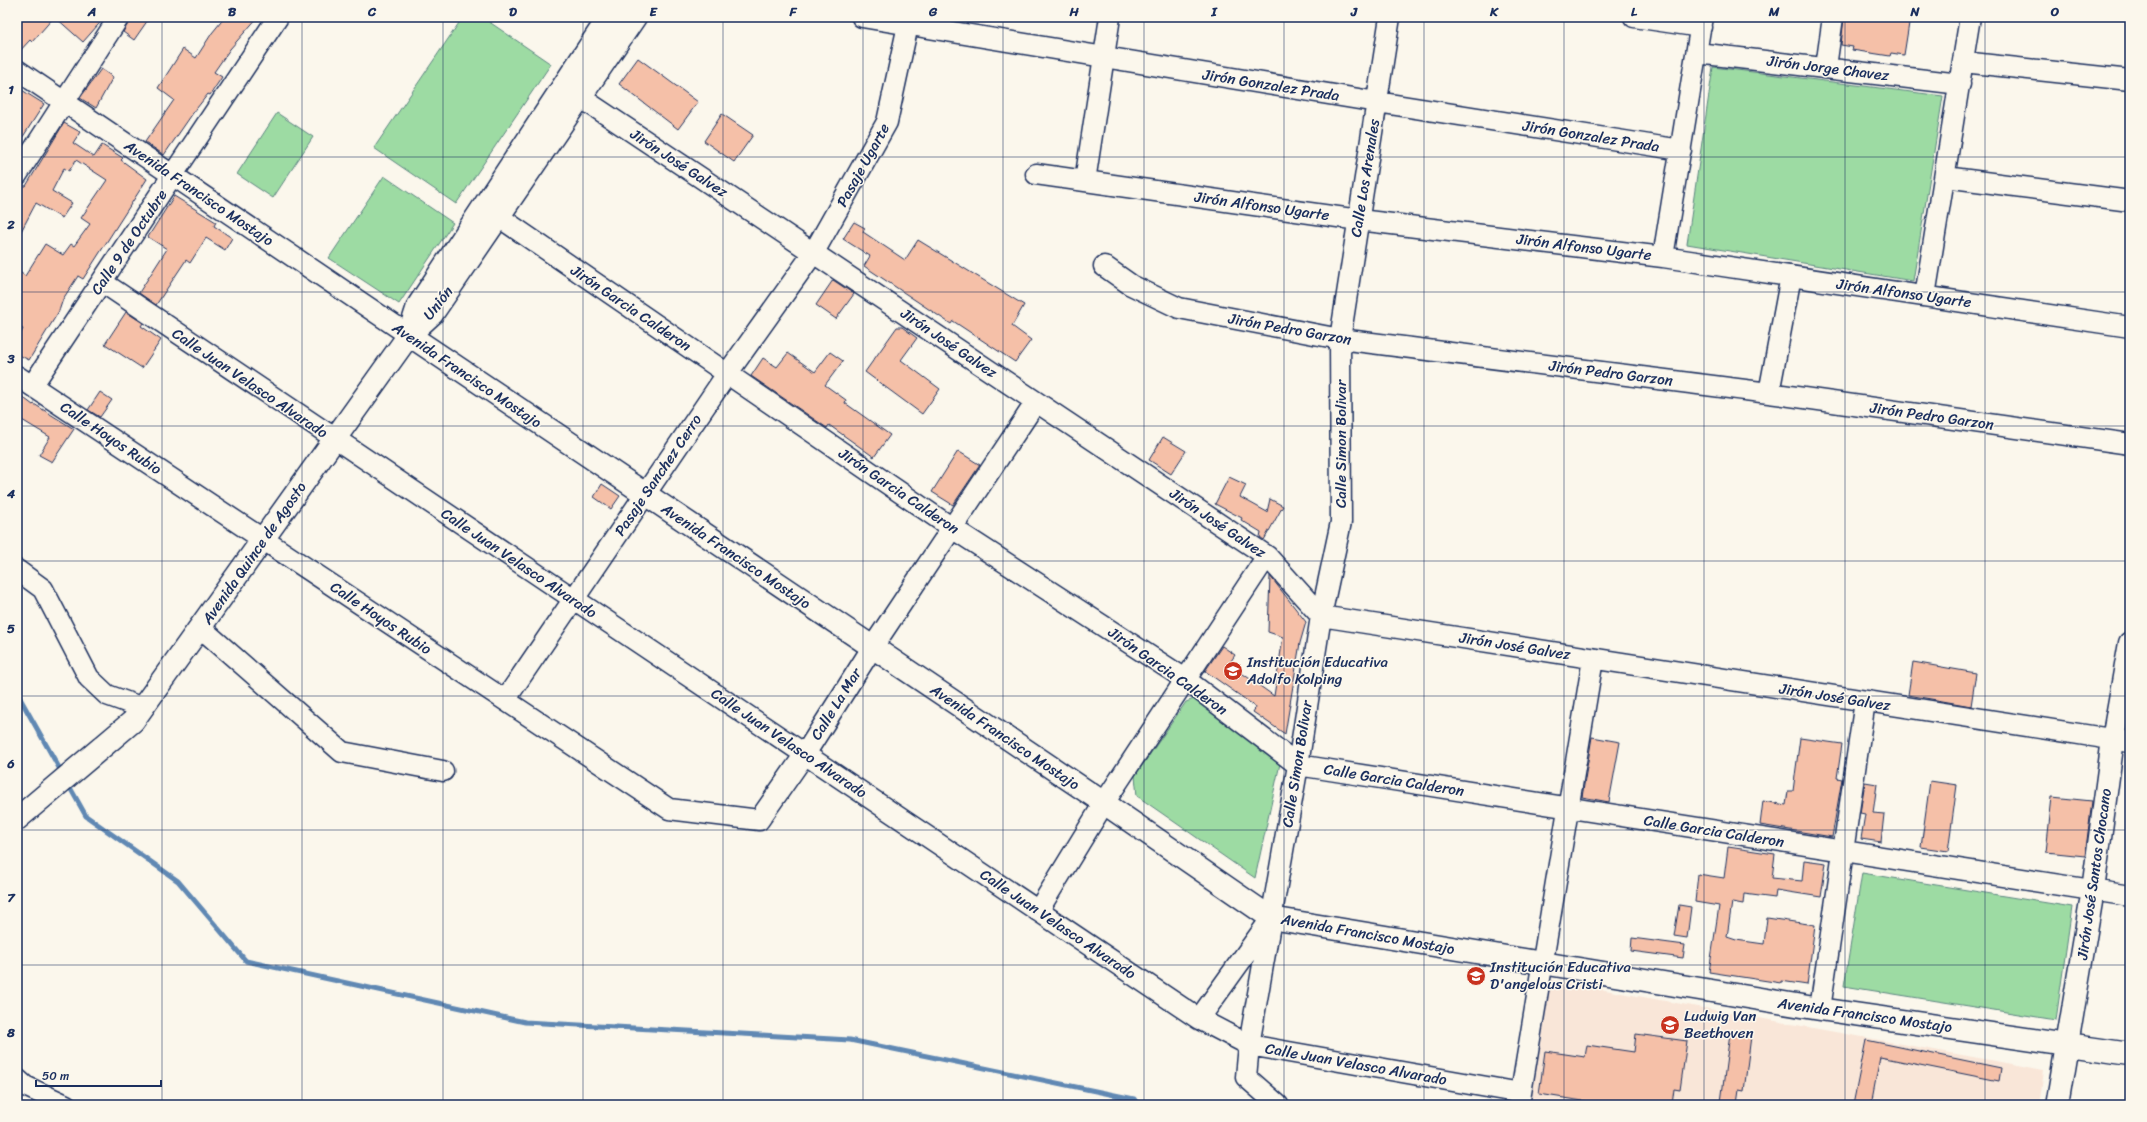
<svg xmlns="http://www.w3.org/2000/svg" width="2147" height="1122" viewBox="0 0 2147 1122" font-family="Sriracha,sans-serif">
	<rect width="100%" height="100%" fill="#fbf7ec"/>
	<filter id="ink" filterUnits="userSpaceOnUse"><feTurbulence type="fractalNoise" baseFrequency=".025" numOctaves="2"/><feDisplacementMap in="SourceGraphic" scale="8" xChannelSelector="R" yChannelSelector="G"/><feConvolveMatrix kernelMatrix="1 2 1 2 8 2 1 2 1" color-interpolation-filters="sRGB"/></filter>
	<g filter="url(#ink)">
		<path fill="#f9e6d8" d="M1550,980L2044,1070L2039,1105H1529Z"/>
		<path fill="#9ddba3" stroke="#5c8580" d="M463,17H482L551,64L456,204L374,148Z
			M1713,67L1943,96L1913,281L1687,244Z
			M277,113L313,137L273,198L237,174Z
			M384,176L453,223L399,304L329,258Z
			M1199,697L1281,759L1255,878L1137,796L1135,776L1186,702Z
			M1862,873L2072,907L2056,1020L1844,986Z"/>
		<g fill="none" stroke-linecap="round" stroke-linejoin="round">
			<path stroke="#6088b3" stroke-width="5" d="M17,693L62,773
				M68,784L86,816L178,881L246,961L525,1022L850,1040L1134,1099L1138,1105"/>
		</g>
		<path fill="#f5c0a8" stroke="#1b2f5e" d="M25,17H54L32,42L30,40L17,54V26Z
			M55,17H105L83,42Z
			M132,17H150L134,40L123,32Z
			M225,17H258L230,49L214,72L222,77L210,95L208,94L193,113L164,155L145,142L174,100L158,88L183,49L196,58L212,33Z
			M1844,17H1910L1904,55L1891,53L1890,56L1852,50L1853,47L1841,45Z
			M638,58L698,102L678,129L619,84Z
			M101,69L113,77L96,108L80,98Z
			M17,87L44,104L17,146Z
			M722,114L753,135L734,162L704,141Z
			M64,123L80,132L73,143L94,157L102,145L123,158L121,160L147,179L83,279L78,276L63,299L59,311L29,360L17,354V340L23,329L17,325V270L25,276L45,244L63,255L71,244L74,246L90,224L81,218L107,180L76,160L69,171L64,168L52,191L72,203L62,218L36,203L17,239V191L20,186H26Z
			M174,196L216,222L214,226L232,238L225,250L206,238L190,263L186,260L156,305L139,293L140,291L167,249L148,237Z
			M854,222L865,228L863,232L905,260L918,240L1024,305L1012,326L1031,340L1015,362L953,321L951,324L864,266L870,256L843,239Z
			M833,280L854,294L836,319L816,305Z
			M126,312L143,323L141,326L161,340L142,368L105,344Z
			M897,327H902L917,338L901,360L940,389L922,414L865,372Z
			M830,352L843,361L825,385L846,400L845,403L890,435L874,457L829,425L827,428L751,376L763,358L777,367L788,353L815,372Z
			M100,392L112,400L100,417L88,410Z
			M17,393L33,405L34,404L74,429L52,462L39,455L50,437L17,417Z
			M1163,437L1186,451L1171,474L1149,460Z
			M958,451L980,465L953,505L932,492Z
			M1229,477L1246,485L1240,497L1267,512L1270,499L1283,506L1264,540L1260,537L1261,532L1241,520L1242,518L1215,504Z
			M602,484L620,496L611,509L594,497Z
			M1270,576L1306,622L1300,643L1285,734L1253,712L1256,707L1205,671L1222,646L1235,655L1229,664L1274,696L1283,637L1268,632Z
			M1913,662L1976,673L1971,706L1908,695Z
			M1592,737L1620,742L1609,802L1582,797Z
			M1800,738L1842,744L1837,778L1842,779L1832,837L1760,825L1763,801L1786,805L1788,791H1793Z
			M1930,781L1957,785L1948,851L1921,847Z
			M1865,782L1877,784L1873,813L1884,814L1881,842L1861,839L1865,814L1860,813Z
			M2052,797L2092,801L2085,856L2046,852Z
			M1728,847L1775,854L1772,878L1802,881L1804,860L1826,863L1821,897L1776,890L1775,898L1744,894L1743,904L1732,902L1727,937L1736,940L1764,944L1767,918L1815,925L1807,985L1781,981V983L1709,972L1719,906L1695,902L1698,874L1724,878Z
			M1679,905L1691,907L1687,938L1674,936Z
			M1632,938L1685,945L1683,958L1631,951Z
			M1730,1033L1751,1036L1744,1091L1739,1090L1737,1104L1721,1102Z
			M1636,1034L1687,1041L1680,1090L1674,1089L1672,1105H1625L1602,1102V1104L1539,1094L1545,1051L1585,1057L1587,1045L1634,1052Z
			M1866,1040L2001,1068L1999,1081L1880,1057L1871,1105H1853Z"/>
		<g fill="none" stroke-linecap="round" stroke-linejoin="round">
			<g stroke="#1b2f5e" stroke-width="23">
				<path id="street" d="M862,17L1377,102L1681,150
					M1634,17L1701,27
					M1697,53L1960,84
					M1963,62L2130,80
					M1826,67L1833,17
					M17,70L409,335
					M580,97L1267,556L1321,616L2130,742
					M1036,174L1359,220L1663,257L2130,327
					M17,175L119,17
					M1945,177L2130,201
					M1085,181L1110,17
					M499,217L952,528L1185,679L1298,765L2130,896
					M1663,257L1702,17
					M1104,266L1131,285L1179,308L1340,339L1769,393L2130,444
					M102,282L1199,1019L1249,1045L1521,1093
					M1925,296L1970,17
					M17,376L669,809L759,820L805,754L872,648L1036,402
					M32,386L278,17
					M1769,393L1791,276
					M17,570L43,589L89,678L107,695L143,708
					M201,628L342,752L443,771
					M505,700L727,374L814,252L887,122L908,25
					M1038,911L1104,803L1267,556
					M1820,1009L1865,701
					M1199,1019L1268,923
					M17,1079L25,1086L66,1105
					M1278,1105L1246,1077L1249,1045L1298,765L1321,616L1341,522L1340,339L1390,17
					M1519,1105L1593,659"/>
			</g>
			<g stroke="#1b2f5e" stroke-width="25">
				<path id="secondary" d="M409,334L418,306L609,17
					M409,335L1104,803L1271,918L1820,1009L2130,1054
					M17,819L133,721L409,335L432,314L635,17
					M2057,1105L2093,890L2113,739L2130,643"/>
			</g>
			<use href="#street" stroke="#fbf7ec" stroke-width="20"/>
			<use href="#secondary" stroke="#fbf7ec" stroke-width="22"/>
		</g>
	</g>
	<path fill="none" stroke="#1b2f5e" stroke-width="1" stroke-opacity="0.55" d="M162,17V1105M302,17V1105M443,17V1105M583,17V1105M723,17V1105M863,17V1105M1003,17V1105M1144,17V1105M1284,17V1105M1424,17V1105M1564,17V1105M1704,17V1105M1845,17V1105M1985,17V1105M17,157H2130M17,292H2130M17,426H2130M17,561H2130M17,696H2130M17,830H2130M17,965H2130"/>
	<defs>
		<g id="school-disc" transform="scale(1)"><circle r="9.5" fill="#c8321e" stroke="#fbf7ec"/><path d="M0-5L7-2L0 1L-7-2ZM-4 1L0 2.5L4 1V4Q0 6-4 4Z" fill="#fff"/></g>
	</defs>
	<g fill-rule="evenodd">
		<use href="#school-disc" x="1233" y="671"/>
		<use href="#school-disc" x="1476" y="976"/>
		<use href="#school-disc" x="1670" y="1025"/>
	</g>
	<g text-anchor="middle" stroke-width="3" stroke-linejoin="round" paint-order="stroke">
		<g font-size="15" fill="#1b2f5e" stroke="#fbf7ec">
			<text transform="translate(1828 68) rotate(7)" y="5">Jirón Jorge Chavez</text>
			<text transform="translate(1271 85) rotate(9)" y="5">Jirón Gonzalez Prada</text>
			<text transform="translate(1591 136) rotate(9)" y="5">Jirón Gonzalez Prada</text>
			<text transform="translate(679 163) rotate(33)" y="5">Jirón José Galvez</text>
			<text transform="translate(863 165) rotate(-61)" y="5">Pasaje Ugarte</text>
			<text transform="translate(1365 178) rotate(-81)" y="5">Calle Los Arenales</text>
			<text transform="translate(199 193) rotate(34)" y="5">Avenida Francisco Mostajo</text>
			<text transform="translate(1262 206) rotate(8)" y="5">Jirón Alfonso Ugarte</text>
			<text transform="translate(129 242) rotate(-56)" y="5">Calle 9 de Octubre</text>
			<text transform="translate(1584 247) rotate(7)" y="5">Jirón Alfonso Ugarte</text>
			<text transform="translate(1904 293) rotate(8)" y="5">Jirón Alfonso Ugarte</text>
			<text transform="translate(438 303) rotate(-52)" y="5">Unión</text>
			<text transform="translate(631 308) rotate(34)" y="5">Jirón Garcia Calderon</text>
			<text transform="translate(1290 329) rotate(10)" y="5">Jirón Pedro Garzon</text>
			<text transform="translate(949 343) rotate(34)" y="5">Jirón José Galvez</text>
			<text transform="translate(1611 373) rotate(7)" y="5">Jirón Pedro Garzon</text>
			<text transform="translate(467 375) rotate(34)" y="5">Avenida Francisco Mostajo</text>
			<text transform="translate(250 383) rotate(34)" y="5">Calle Juan Velasco Alvarado</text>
			<text transform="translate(1932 416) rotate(8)" y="5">Jirón Pedro Garzon</text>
			<text transform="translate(111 438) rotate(34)" y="5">Calle Hoyos Rubio</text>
			<text transform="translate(1341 444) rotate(-90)" y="5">Calle Simon Bolivar</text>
			<text transform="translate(658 475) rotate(-56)" y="5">Pasaje Sanchez Cerro</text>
			<text transform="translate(899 491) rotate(34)" y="5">Jirón Garcia Calderon</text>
			<text transform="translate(1218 523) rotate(34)" y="5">Jirón José Galvez</text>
			<text transform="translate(254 553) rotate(-55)" y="5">Avenida Quince de Agosto</text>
			<text transform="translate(736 556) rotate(34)" y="5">Avenida Francisco Mostajo</text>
			<text transform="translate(519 563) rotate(34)" y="5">Calle Juan Velasco Alvarado</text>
			<text transform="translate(381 618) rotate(34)" y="5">Calle Hoyos Rubio</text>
			<text transform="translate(1515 646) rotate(9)" y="5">Jirón José Galvez</text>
			<text transform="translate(1168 671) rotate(35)" y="5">Jirón Garcia Calderon</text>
			<text transform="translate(1835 697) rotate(9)" y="5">Jirón José Galvez</text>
			<text transform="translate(836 704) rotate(-58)" y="5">Calle La Mar</text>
			<text transform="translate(1005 737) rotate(34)" y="5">Avenida Francisco Mostajo</text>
			<text transform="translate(789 743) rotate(34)" y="5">Calle Juan Velasco Alvarado</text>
			<text transform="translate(1297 764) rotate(-81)" y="5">Calle Simon Bolivar</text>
			<text transform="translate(1394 780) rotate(9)" y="5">Calle Garcia Calderon</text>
			<text transform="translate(1714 831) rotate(9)" y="5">Calle Garcia Calderon</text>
			<text transform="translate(2094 874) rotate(-82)" y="5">Jirón José Santos Chocano</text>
			<text transform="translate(1058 924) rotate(34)" y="5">Calle Juan Velasco Alvarado</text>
			<text transform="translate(1368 934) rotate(10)" y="5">Avenida Francisco Mostajo</text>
			<text transform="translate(1865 1015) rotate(8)" y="5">Avenida Francisco Mostajo</text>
			<text transform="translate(1356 1064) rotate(10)" y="5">Calle Juan Velasco Alvarado</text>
		</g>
		<g font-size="15" fill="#1b2f5e" stroke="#fbf7ec" text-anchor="start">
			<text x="1247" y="667">Institución Educativa<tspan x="1247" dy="17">Adolfo Kolping</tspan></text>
			<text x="1490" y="972">Institución Educativa<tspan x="1490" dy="17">D'angelous Cristi</tspan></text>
			<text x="1684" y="1021">Ludwig Van<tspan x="1684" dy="17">Beethoven</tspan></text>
		</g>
	</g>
	<rect width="2147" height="1122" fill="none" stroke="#fbf7ec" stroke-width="44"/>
	<path d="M36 1080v6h125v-6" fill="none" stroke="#1b2f5e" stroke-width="2"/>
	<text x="42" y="1080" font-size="12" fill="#1b2f5e" stroke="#fbf7ec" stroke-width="3" paint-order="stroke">50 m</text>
	<rect x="22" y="22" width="2103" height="1078" fill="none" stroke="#1b2f5e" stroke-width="1.5"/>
	<g font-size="13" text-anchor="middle" font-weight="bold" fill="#1b2f5e">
		<text x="92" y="16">A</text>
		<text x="232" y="16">B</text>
		<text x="372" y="16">C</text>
		<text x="513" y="16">D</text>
		<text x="653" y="16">E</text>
		<text x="793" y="16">F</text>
		<text x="933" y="16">G</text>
		<text x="1074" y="16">H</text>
		<text x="1214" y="16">I</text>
		<text x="1354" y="16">J</text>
		<text x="1494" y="16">K</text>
		<text x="1634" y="16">L</text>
		<text x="1774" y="16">M</text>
		<text x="1915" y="16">N</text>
		<text x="2055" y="16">O</text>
		<text x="11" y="94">1</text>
		<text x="11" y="229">2</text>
		<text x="11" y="363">3</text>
		<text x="11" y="498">4</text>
		<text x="11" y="633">5</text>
		<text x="11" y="768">6</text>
		<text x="11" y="902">7</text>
		<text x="11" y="1037">8</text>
	</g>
</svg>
